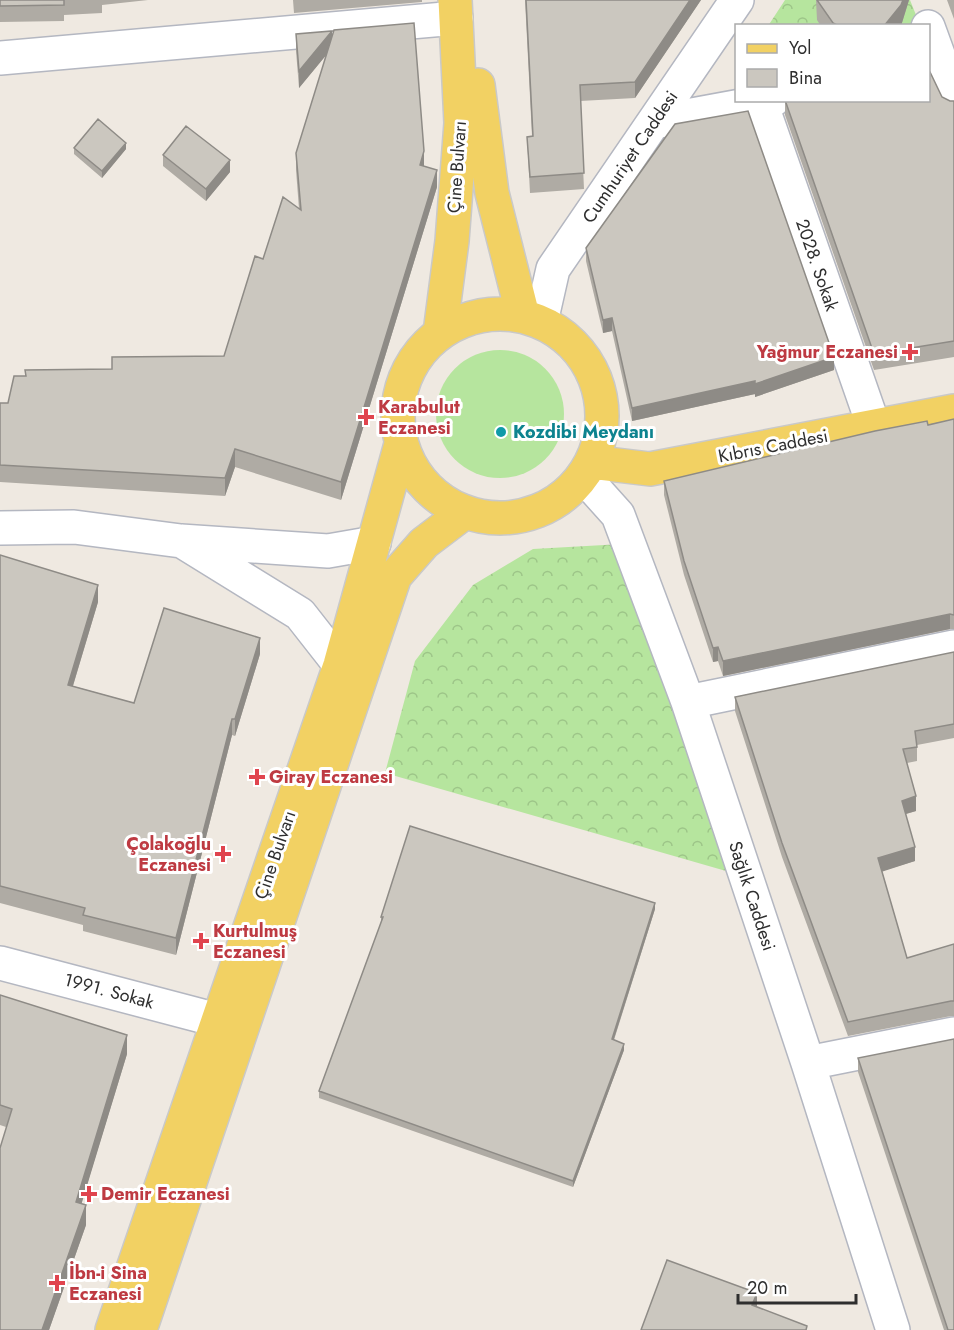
<svg xmlns="http://www.w3.org/2000/svg" width="954" height="1330" viewBox="0 0 954 1330" font-family="Jost,sans-serif">
	<defs>
		<pattern id="forest-crowns" width="20" height="18" patternUnits="userSpaceOnUse" patternTransform="scale(1.5)"><rect width="20" height="18" fill="#b6e59e"/><path d="M2 6a3 3 0 1 1 6 0M12 15a3 3 0 1 1 6 0" fill="none" stroke="#9dc588"/></pattern>
	</defs>
	<rect width="100%" height="100%" fill="#efe9e1"/>
	<path fill="#b6e59e" d="M436 414a64 64 0 1 1 128 0a64 64 0 1 1-128 0Z"/>
	<path fill="url(#forest-crowns)" d="M785,0H910L920,25L768,26Z
		M622,544L726,871L385,773L415,661L473,585L533,549Z"/>
	<g fill="none" stroke-linecap="round" stroke-linejoin="round">
		<g stroke="#b4b7c1" stroke-width="36">
			<path id="minor" d="M928,27L954,98
				M0,58L456,18
				M761,103L874,427
				M654,122L773,100
				M541,322L553,269L737,0
				M583,476L618,515L688,702L808,1063L893,1330
				M0,528L74,527L181,541L328,551L374,543
				M185,543L300,614L340,665
				M688,702L954,647
				M0,963L217,1020
				M808,1063L954,1034"/>
		</g>
		<g stroke="#c9c9c9" stroke-width="36">
			<path id="major" d="M478,85L492,193L523,316
				M398 416a102 102 0 1 1 204 0a102 102 0 1 1-204 0Z
				M440,333L452,241L461,123L455,0
				M591,462L650,469L954,411
				M112,1330L340,665L401,444
				M140,1330L395,576L424,543L465,512"/>
		</g>
		<use href="#minor" stroke="#fff" stroke-width="33"/>
		<use href="#major" stroke="#f2d163" stroke-width="33"/>
	</g>
	<path fill="#afaba4" d="M0,0H148L102,5V13L64,15V21L0,22Z
		M293,0H422V2L294,13Z
		M525,0H701L635,98L580,101L584,189L530,193L527,137L532,136Z
		M816,0H909L901,26H821L817,20Z
		M947,0H954V19Z
		M296,34L332,37L424,166L437,187L341,500L235,467L225,496L0,482V403H8L25,376V370L112,369V357L224,356L263,259L299,209L296,170V153L327,54L299,88L296,51Z
		M942,97L950,101H954V357L874,370L785,115V100Z
		M74,148L126,149L102,178L74,154Z
		M163,155L230,172L206,201L163,166Z
		M586,248L834,370L755,397V394L632,421L612,331L603,333L586,261Z
		M954,419V629H950L723,676L718,661L713,662L684,575L664,495V481Z
		M0,555L98,602L73,686L134,703L260,654L235,736L232,735L176,955L83,931V925L0,903Z
		M954,652V738L917,745V761L907,763L916,811L906,814L915,861L882,871L907,958L954,944V1016H951L848,1036L782,857L735,711V697Z
		M655,909L614,1040L624,1050L573,1187L319,1098V1091L381,923V917Z
		M0,995L127,1054L81,1204L86,1225L49,1330H0L6,1127L0,1125Z
		M858,1058L954,1330H944L858,1072Z"/>
	<path fill="#8e8b86" d="M690,0H701L635,98V82Z
		M903,0H909L901,26H884Z
		M332,31V48L299,88V71Z
		M126,143V149L102,178V171Z
		M424,151V168L420,165Z
		M230,160V172L206,201V189Z
		M437,170V187L341,500V482Z
		M612,318V331L603,333V320Z
		M834,357V370L755,397V384Z
		M755,381V394L632,421V408Z
		M235,449V467L225,496V478Z
		M98,585V602L68,702V685Z
		M950,614V629L723,676V661Z
		M260,638V654L235,736V719Z
		M718,647V661L713,662V648Z
		M232,719V735L176,955V938Z
		M916,796V811L902,815V801Z
		M915,847V861L878,873V858Z
		M655,903V909L612,1045V1039Z
		M127,1035V1054L76,1222V1202Z
		M624,1044V1050L573,1187V1181Z
		M86,1205V1225L49,1330H42Z
		M757,1293V1313L752,1305Z"/>
	<path fill="#cbc7bf" stroke="#8e8b86" stroke-width="1.5" d="M0,0H64V5L0,6Z
		M526,0H690L635,82L580,85L584,173L530,177L527,137L533,136Z
		M817,0H903L901,5L884,26H839L833,23Z
		M414,23L424,151L420,165L437,170L341,482L235,449L225,478L0,465V403H8L14,376H26L25,370L112,369V357L224,356L255,256L263,259L283,197L301,210L296,153L334,30Z
		M332,31L299,71L296,34Z
		M928,72H930L942,97L950,101H954V341L874,354L785,100H928Z
		M748,111L834,357L755,384V381L632,408L612,318L603,320L586,248L675,124Z
		M98,119L126,143L102,171L74,148Z
		M186,126L230,160L206,189L163,155Z
		M954,419V615L950,614L723,661L718,647L713,648L684,561L664,481L875,431L927,421L928,425Z
		M0,555L98,585L68,685L134,703L164,608L260,638L235,719H232L176,938L83,915L85,908L0,886Z
		M954,652V724L915,731L917,747L903,749L916,796L902,801L915,847L878,858L907,958L954,944V1001H951L848,1022L782,843L735,697Z
		M410,826L655,903L612,1039L624,1044L573,1181L319,1091L383,917H381Z
		M0,995L127,1035L76,1202L86,1205L42,1330H0V1148L12,1109L0,1105Z
		M954,1039V1330H948L858,1058Z
		M667,1260L757,1293L752,1305L807,1326L806,1330H641Z"/>
	<g fill="#e0444e" stroke="#fff" stroke-width="2">
		<path d="M907 343h6v6h6v6h-6v6h-6v-6h-6v-6h6z"/>
		<path d="M363 408h6v6h6v6h-6v6h-6v-6h-6v-6h6z"/>
		<path d="M254 768h6v6h6v6h-6v6h-6v-6h-6v-6h6z"/>
		<path d="M220 845h6v6h6v6h-6v6h-6v-6h-6v-6h6z"/>
		<path d="M198 932h6v6h6v6h-6v6h-6v-6h-6v-6h6z"/>
		<path d="M86 1185h6v6h6v6h-6v6h-6v-6h-6v-6h6z"/>
		<path d="M54 1274h6v6h6v6h-6v6h-6v-6h-6v-6h6z"/>
	</g>
	<circle fill="#0f9aa8" stroke="#fff" stroke-width="2" cx="501" cy="432" r="6"/>
	<g text-anchor="middle" stroke-width="6" stroke-linejoin="round" paint-order="stroke">
		<g font-size="18" fill="#2e2e2e" stroke="#fff">
			<text transform="translate(630 157) rotate(-56)" y="6">Cumhuriyet Caddesi</text>
			<text transform="translate(457 167) rotate(-86)" y="6">Çine Bulvarı</text>
			<text transform="translate(817 265) rotate(71)" y="6">2028. Sokak</text>
			<text transform="translate(773 446) rotate(-11)" y="6">Kıbrıs Caddesi</text>
			<text transform="translate(275 855) rotate(-71)" y="6">Çine Bulvarı</text>
			<text transform="translate(752 896) rotate(72)" y="6">Sağlık Caddesi</text>
			<text transform="translate(109 991) rotate(15)" y="6">1991. Sokak</text>
		</g>
		<g font-size="18" font-weight="bold" fill="#be3a42" stroke="#fff" text-anchor="start">
			<text x="898" y="358" text-anchor="end">Yağmur Eczanesi</text>
			<text x="378" y="413">Karabulut<tspan x="378" dy="21">Eczanesi</tspan></text>
			<text x="269" y="783">Giray Eczanesi</text>
			<text x="211" y="850" text-anchor="end">Çolakoğlu<tspan x="211" dy="21">Eczanesi</tspan></text>
			<text x="213" y="937">Kurtulmuş<tspan x="213" dy="21">Eczanesi</tspan></text>
			<text x="101" y="1200">Demir Eczanesi</text>
			<text x="69" y="1279">İbn-i Sina<tspan x="69" dy="21">Eczanesi</tspan></text>
		</g>
		<g font-size="18" font-weight="bold" fill="#0d838f" stroke="#fff" text-anchor="start">
			<text x="513" y="438">Kozdibi Meydanı</text>
		</g>
	</g>
	<rect x="735" y="24" width="195" height="78" fill="#ffffff" stroke="#ababab" stroke-width="1.5"/>
	<rect x="747" y="44" width="30" height="9" fill="#f2d163" stroke="#ababab" stroke-width="1.5"/>
	<text x="789" y="54" font-size="18" fill="#2e2e2e">Yol</text>
	<rect x="747" y="69" width="30" height="18" fill="#cbc7bf" stroke="#ababab" stroke-width="1.5"/>
	<text x="789" y="84" font-size="18" fill="#2e2e2e">Bina</text>
	<path d="M738 1294v9h118v-9" fill="none" stroke="#2e2e2e" stroke-width="3"/>
	<text x="747" y="1294" font-size="18" fill="#2e2e2e" stroke="#ffffff" stroke-width="4.5" paint-order="stroke">20 m</text>
</svg>
